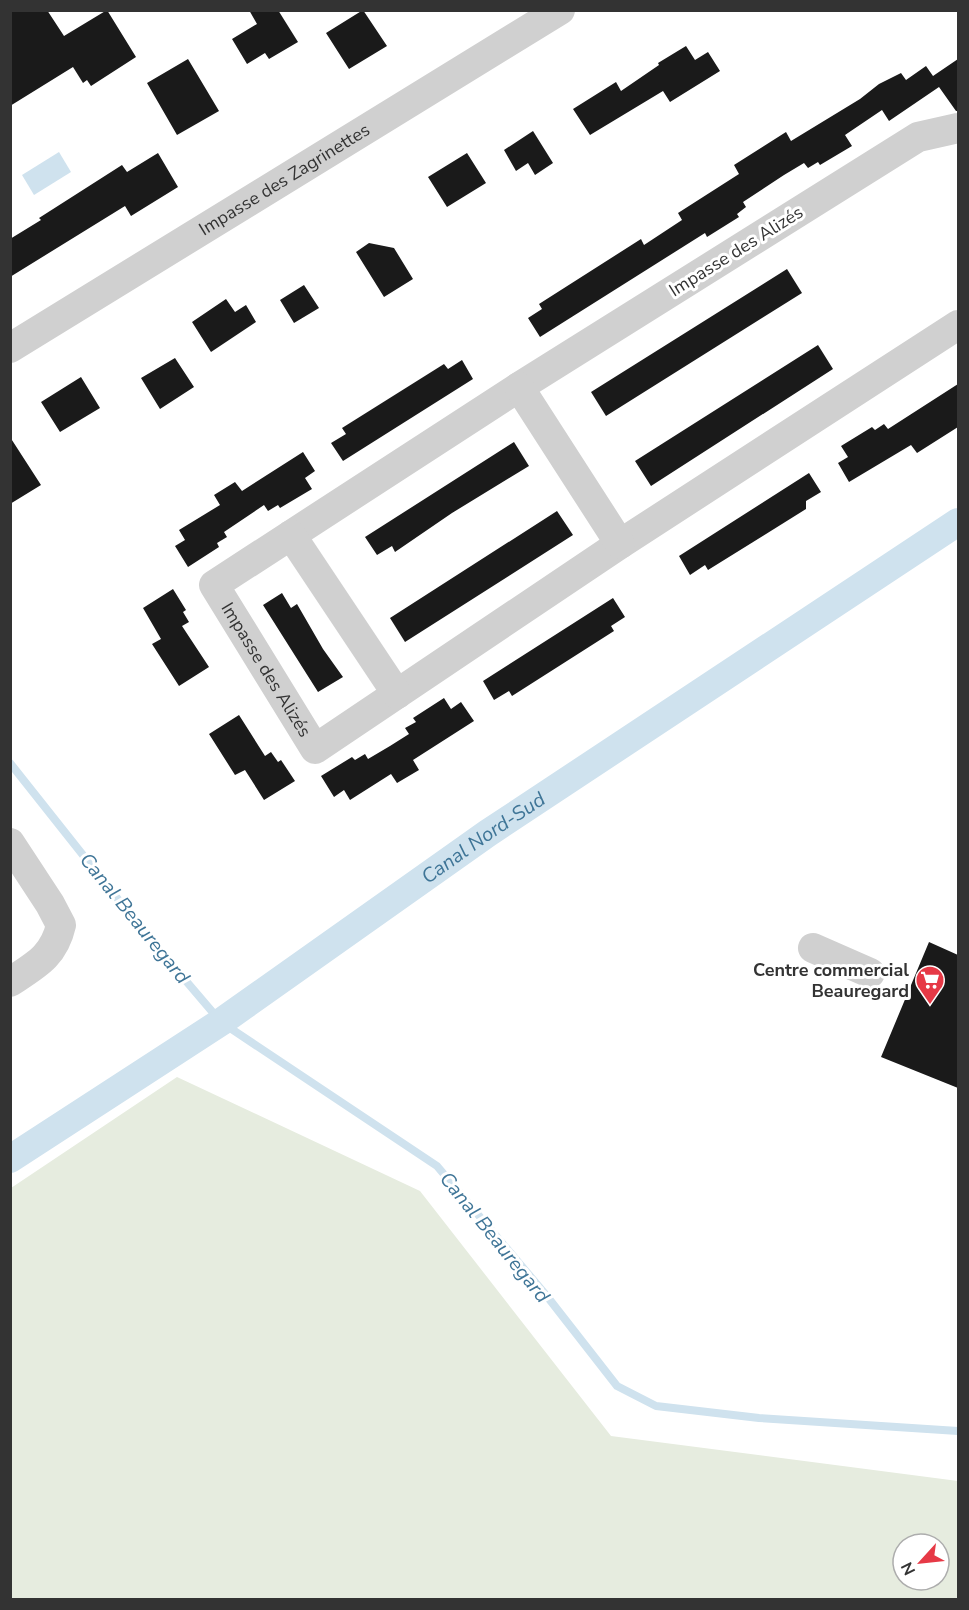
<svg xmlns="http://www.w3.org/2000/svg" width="969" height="1610" viewBox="0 0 969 1610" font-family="'Nunito Sans',sans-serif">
	<rect width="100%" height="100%" fill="#fff"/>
	<path fill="#e6ecdf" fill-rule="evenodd" d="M177,1077L420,1191L611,1436L958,1481V1599H11V1188ZM903,1544H939V1580H903Z"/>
	<path fill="#cfe2ee" d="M59,152L71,172L34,195L22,175Z"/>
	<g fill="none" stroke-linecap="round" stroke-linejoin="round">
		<path stroke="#cfe2ee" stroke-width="8" d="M10,763L140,927L221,1022L437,1166L546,1295L617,1386L656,1406L759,1418L958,1431"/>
		<path stroke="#cfe2ee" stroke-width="28" id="s1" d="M10,1159L221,1022L488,833L958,522"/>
	</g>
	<path fill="#1a1a1a" d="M10,10H47L64,36L107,10L136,57L91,86L87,80L83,83L73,67L10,106Z
		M249,10H278L298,42L269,59L265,53L247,64L232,39L257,24Z
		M363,10L387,46L349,69L326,33Z
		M686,46L695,60L708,52L720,71L670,102L663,91L590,135L573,109L616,82L621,91L659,65L658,63Z
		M188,59L219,111L177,135L147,83Z
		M958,59V111H956L939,87L889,121L882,110L845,135L852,146L820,165L818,162L808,168L804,163L784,175L743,202L746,207L737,214L739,217L707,237L705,233L540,337L528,318L542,309L539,304L641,239L644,245L682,220L678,213L739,174L734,165L786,132L791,141L860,99L879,84L901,73L906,80L926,66L933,76Z
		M533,131L553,163L535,175L528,163L516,171L504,150Z
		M158,153L178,187L131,216L125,206L10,277V239L41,220L39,218L122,165L127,172Z
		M467,153L486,183L447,207L428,177Z
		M369,243L394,248L413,279L384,297L356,252Z
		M787,269L802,293L606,416L591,392Z
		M304,285L319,308L294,323L280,300Z
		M226,299L235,312L246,305L256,322L211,352L192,322Z
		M818,345L833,369L651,486L635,461Z
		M175,358L194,387L160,409L141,378Z
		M462,360L473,379L343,461L331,443L346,434L342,428L444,364L448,369Z
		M81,377L100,408L60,432L41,402Z
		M958,384V427L917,453L911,445L849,482L838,463L848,457L841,446L872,427L875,430L884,424L888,429Z
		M10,437L41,485L10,504Z
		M514,442L529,466L452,513L395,552L392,546L377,555L365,537Z
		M303,452L315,471L305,478L312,489L280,508L278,505L268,511L264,505L224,532L227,537L217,543L219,547L188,567L175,546L185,540L179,530L220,505L214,495L235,482L242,491Z
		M809,473L821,492L806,501V509L708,570L705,565L690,575L679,556Z
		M557,511L573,535L405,642L390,618Z
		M173,589L186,610L183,612L189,622L182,626L209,667L179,686L152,644L161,639L143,608Z
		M282,593L291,608L297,604L323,649L343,677L318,692L263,605Z
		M613,598L625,617L611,626L614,631L512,696L509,691L494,700L483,681Z
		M444,698L451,709L461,702L474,721L413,760L419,770L397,783L391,774L350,800L344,790L334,797L321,776L352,757L355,760L365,754L368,759L390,746L409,734L405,728L416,722L413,718Z
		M239,715L265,756L271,752L278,762L281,760L295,781L264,800L245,770L235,775L209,734Z
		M929,942L958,955V1088L881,1057Z"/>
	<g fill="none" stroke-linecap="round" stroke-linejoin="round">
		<g stroke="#d0d0d0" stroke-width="30">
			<path id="s2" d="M958,128L918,137L519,387L214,585L315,749L620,544L958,325"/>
			<path id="s3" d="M10,348L560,10"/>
			<path d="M519,387L620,544"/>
			<path d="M291,535L397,694"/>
			<path d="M10,843L50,904L61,925C54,956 36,965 10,982"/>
			<path d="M813,948L870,973"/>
		</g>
	</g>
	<defs>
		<g id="supermarket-pin" transform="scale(1.5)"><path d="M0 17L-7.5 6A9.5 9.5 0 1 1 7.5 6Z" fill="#e63946" stroke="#fff"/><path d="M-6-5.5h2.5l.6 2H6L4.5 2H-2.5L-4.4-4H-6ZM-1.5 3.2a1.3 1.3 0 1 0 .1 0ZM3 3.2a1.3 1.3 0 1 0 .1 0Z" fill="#fff"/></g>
	</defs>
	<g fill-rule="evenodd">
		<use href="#supermarket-pin" x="930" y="980"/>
	</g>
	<g text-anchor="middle" stroke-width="6" stroke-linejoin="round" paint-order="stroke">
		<g font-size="18" fill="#333" stroke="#fff">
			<text dy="6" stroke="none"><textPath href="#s3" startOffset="322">Impasse des Zagrinettes</textPath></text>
			<text transform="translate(736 251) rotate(-32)" y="6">Impasse des Alizés</text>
			<text dy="6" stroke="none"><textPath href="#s2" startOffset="975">Impasse des Alizés</textPath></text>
		</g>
		<g font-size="18" font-weight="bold" fill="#333" stroke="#fff" text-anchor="end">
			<text x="909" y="976">Centre commercial<tspan x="909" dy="21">Beauregard</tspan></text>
		</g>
		<g font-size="20" font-style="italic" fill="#3f7597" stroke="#fff">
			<text dy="7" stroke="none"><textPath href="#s1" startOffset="572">Canal Nord-Sud</textPath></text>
			<text transform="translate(135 918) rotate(51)" y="7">Canal Beauregard</text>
			<text transform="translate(495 1237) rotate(51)" y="7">Canal Beauregard</text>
		</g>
	</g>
	<rect width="969" height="1610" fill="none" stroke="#333333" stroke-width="24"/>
	<g transform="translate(921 1562) rotate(243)"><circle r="28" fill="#ffffff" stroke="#adadad" stroke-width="1.5"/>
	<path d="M0-4.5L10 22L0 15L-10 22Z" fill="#e63946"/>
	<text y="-9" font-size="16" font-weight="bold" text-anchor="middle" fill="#333333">N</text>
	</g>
</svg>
